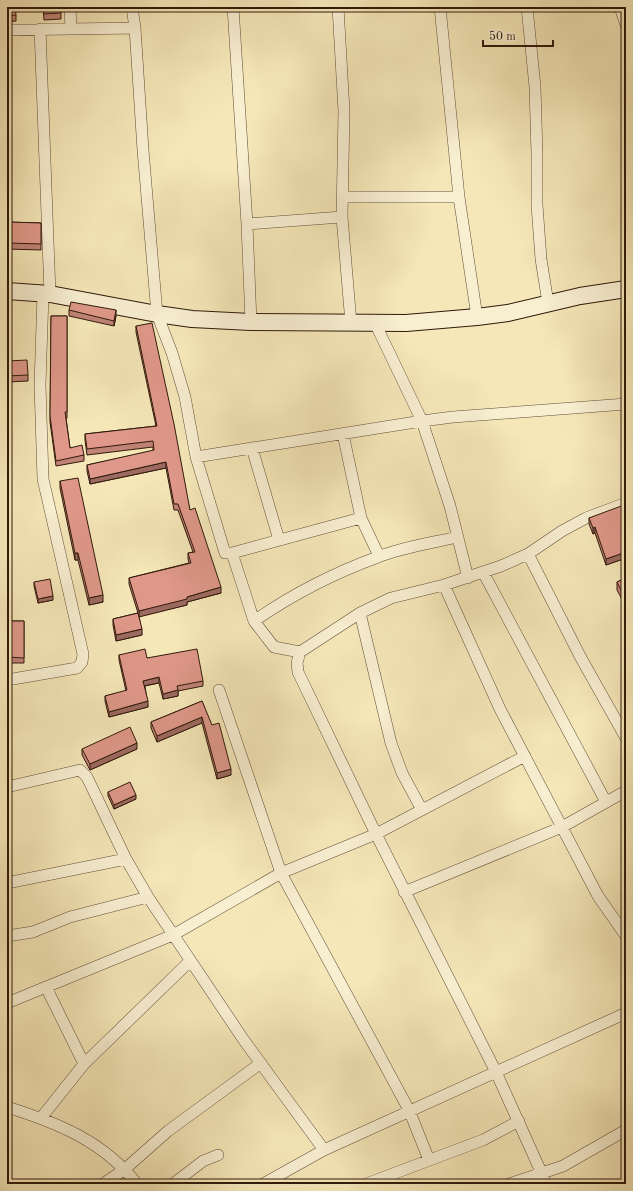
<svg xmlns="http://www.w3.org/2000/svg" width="633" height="1191" viewBox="0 0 633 1191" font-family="'Old Standard TT',serif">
	<rect width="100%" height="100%" fill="#f5e7b8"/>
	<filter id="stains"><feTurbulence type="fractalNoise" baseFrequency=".005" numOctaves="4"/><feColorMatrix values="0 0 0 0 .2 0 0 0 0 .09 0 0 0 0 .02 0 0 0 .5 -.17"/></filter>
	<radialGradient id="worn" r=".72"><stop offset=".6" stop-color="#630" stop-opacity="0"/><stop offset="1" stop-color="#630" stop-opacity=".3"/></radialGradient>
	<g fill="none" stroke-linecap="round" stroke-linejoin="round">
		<g stroke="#624c36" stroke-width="12">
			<path id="street" d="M70,7L71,29
				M132,7L135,28
				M233,7L247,224L251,322
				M338,7L344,111L342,217L351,323
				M440,7L459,197L477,317
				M527,7L535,87L537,154V205L541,259L548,303
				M620,7L626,25
				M40,29L50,294
				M7,30L135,28L143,150L157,314L172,353L185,397L196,457L225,553H232L361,518
				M343,197H459
				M247,224L342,217
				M343,434L361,518L379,556
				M252,448L279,540
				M196,457L422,421L375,323
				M232,553L254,621L274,647L300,652
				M528,554L581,658L626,738
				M483,572L606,802
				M468,578L450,506L422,421L453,417L626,404
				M444,585L500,709L598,896L626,936
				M360,613L391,743L402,773L422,810
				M254,621C293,594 334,573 378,557C403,547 431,543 458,537
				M7,680L77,668L82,662L83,654L43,479L40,385L43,294
				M219,690L281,873L409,1110L429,1160
				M7,787L80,770L87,777L126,859L148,897L243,1039L324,1150L263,1184
				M7,883L126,859
				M404,892L562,827L626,791
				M7,936L33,932L70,917L148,897
				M46,987L84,1064
				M7,1003L173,935L281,873L376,834L525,756
				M7,1107C58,1123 103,1141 137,1184
				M41,1118L84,1064L190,961
				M324,1150L626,1013
				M103,1184L125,1169L168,1131L261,1063
				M173,1184L203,1161L218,1155
				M366,1184L483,1140L519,1121
				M509,1184L563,1166L626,1130
				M545,1184L542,1174L496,1072L376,834L298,672L297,663L300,652L360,613L391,598L444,585L501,566L528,554L562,531L586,518L626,503"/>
		</g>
		<g stroke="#31190b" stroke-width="18">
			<path id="secondary" d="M7,291L50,294L157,314L192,319L251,322L406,323L477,317L508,313L580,296L626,289"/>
		</g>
		<use href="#street" stroke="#f8efd1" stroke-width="11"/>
		<use href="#secondary" stroke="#f8efd1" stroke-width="16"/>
	</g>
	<path fill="#c08376" stroke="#31190b" d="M7,7L16,15V21L7,22Z
		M43,7H61V19L44,20Z
		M7,222L41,223V250L7,249Z
		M69,310L116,316L114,326L69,316Z
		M51,316H67V418H66L70,448L84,455V461L56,466L50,422Z
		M136,326L190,510L221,593L187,602V605L139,616L142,635L116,641L113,625V619L138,613L129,584V578L189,563L188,559V553L193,552L178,510H174L166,468L90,484L87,471V465L153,451V447L87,455L85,440V434L156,426L136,332Z
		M7,361L28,375V381L7,382Z
		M60,481L103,602L89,605L78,560H75L60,488Z
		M625,509H626V558L606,565L595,533L593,534L589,524V518Z
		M626,578V607L617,590V582Z
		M34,582L53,600L38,603L34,586Z
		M7,621H24V663H7Z
		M119,655L147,658L203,681V686L178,691V696L163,699L159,683L145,686L148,707L109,717L105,701V696L126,691L119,660Z
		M202,701L231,775L217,779L202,723L157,742L151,728V722Z
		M82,749H137L90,770L82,755Z
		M108,792L136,799L114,809L108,796Z"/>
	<path fill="#9c6a60" stroke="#31190b" d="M116,310V316L114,326V321Z
		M166,462V468L90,484V479Z
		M595,527V533L593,534V528Z
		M626,552V558L606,565V559Z
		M75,553H78V560H75Z
		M221,587V593L187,602V605L139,617V611Z
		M103,595V602L89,605V598Z
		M53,596V600L38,603V599Z
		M142,629V635L116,641V635Z
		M159,677V683L143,686V681Z
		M178,690V696L163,699V694Z
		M148,701V707L109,717V712Z
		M202,717V723L157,742V736Z
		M137,743V749L90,770V764Z
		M231,769V775L217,779V773Z
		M136,795V799L114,809V805Z"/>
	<path fill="#df9889" stroke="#31190b" d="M7,7H15L16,15L7,16Z
		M44,7H61V13L44,14Z
		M7,222L41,223V244L7,243Z
		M71,302L116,310L114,321L69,310Z
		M51,316H67V412H65L70,448L82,445L84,455L56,461L50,416Z
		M152,323L174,424L190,510L195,508L221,587L187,597V599L139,611L129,578L191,563L188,553L195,552L178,504H174L166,462L90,479L87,465L154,450L153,441L87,449L85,434L157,426L136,326Z
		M27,360L28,375L7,376V361Z
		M78,478L103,595L89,598L78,553H75L60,481Z
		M624,505L625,509H626V552L606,559L595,527L593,528L589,518Z
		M626,578V600L617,582Z
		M50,579L53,596L38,599L34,582Z
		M138,613L142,629L116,635L113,619Z
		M7,621H24V658L7,657Z
		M145,649L147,658L197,649L203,681L177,686L178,690L163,694L159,677L143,681L148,701L109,712L105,696L127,690L119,655Z
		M202,701L212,725L219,723L231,769L217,773L202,717L157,736L151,722Z
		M130,727L137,743L90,764L82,749Z
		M130,782L136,795L114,805L108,792Z"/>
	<rect width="633" height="1191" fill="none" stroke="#f5e7b8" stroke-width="24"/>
	<rect x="8" y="8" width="617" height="1175" fill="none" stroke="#31190b" stroke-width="2"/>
	<rect x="12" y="12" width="609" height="1167" fill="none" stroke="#31190b"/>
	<path d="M483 40v6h70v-6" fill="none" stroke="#31190b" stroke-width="2"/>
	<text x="489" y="40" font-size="12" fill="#31190b" stroke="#f8efd1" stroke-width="3" paint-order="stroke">50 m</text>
	<rect width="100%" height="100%" filter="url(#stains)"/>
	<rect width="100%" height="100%" fill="url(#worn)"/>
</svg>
